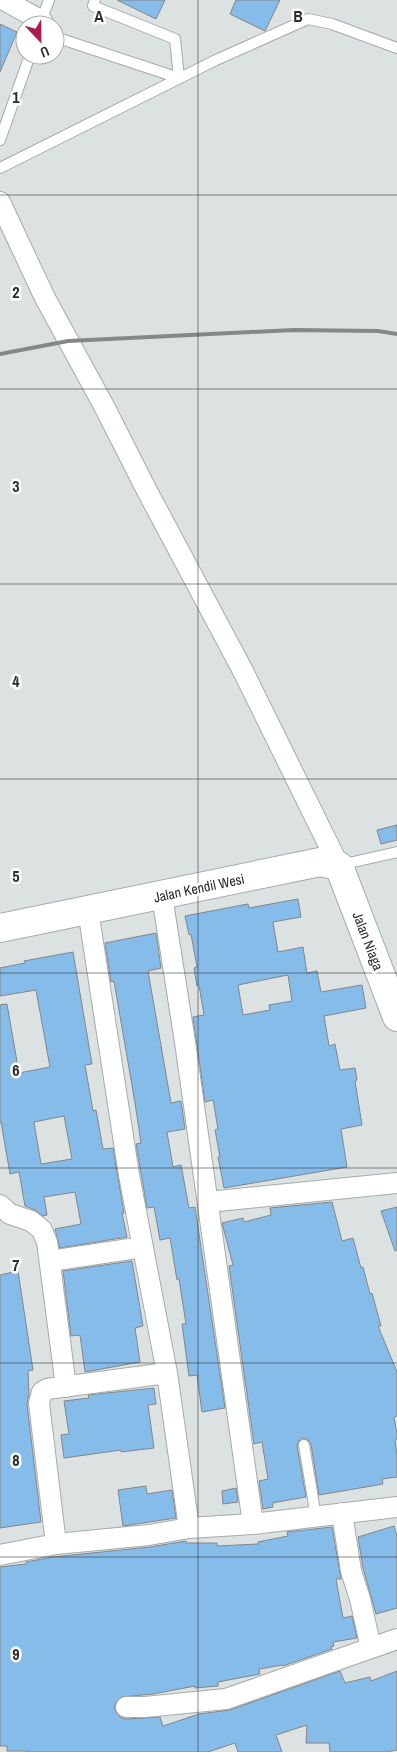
<svg xmlns="http://www.w3.org/2000/svg" width="397" height="1752" viewBox="0 0 397 1752" font-family="'Archivo Narrow',sans-serif">
	<rect width="100%" height="100%" fill="#dce1e2"/>
	<path fill="#86bcea" stroke="#838689" fill-rule="evenodd" d="M117,0H165L156,19Z
		M236,0H280L265,31L230,14Z
		M0,24L17,32L0,72Z
		M397,825V840L381,844L377,830Z
		M298,899L301,917L273,922L278,952L303,947L307,973L317,971L321,992L362,985L366,1008L324,1016L329,1046L335,1044L340,1070L355,1068L357,1080L355,1081L362,1125L341,1129L347,1167L224,1188L218,1157H220L215,1130L218,1129L213,1100L205,1102L193,1017L204,1015L199,985L197,986L194,968L197,967L191,934L189,935L185,916L248,904L249,908ZM288,975L292,1001L269,1005L270,1010L243,1015L238,985Z
		M156,933L161,968L148,971L171,1103L181,1101L185,1129L167,1132L173,1167L181,1165L189,1208L195,1207L225,1408L202,1412L197,1375L189,1376L182,1324H186L179,1279L177,1280L170,1238L160,1240L154,1207L147,1208L136,1144L141,1143L135,1103L114,981L111,982L105,943Z
		M73,952L92,1064L85,1065L93,1111L96,1110L103,1149L113,1148L124,1213H122L127,1237L60,1248L55,1229L81,1224L75,1192L44,1197L47,1215L43,1216L35,1210L25,1206L19,1172L10,1174L1,1122L0,1123V1005L7,1004L19,1073L50,1067L36,990L0,996V968L25,963L24,961ZM64,1116L72,1159L41,1164L34,1122Z
		M332,1202L342,1241L353,1238L361,1268L363,1267L370,1294L372,1293L381,1326H378L397,1372V1416L394,1417L397,1434V1439L395,1440L397,1455V1477L382,1479L383,1484L319,1495L311,1444L307,1439L302,1438L298,1442L297,1446L306,1497L272,1503L273,1507L263,1509L259,1481L268,1479L262,1442L254,1444L229,1266L233,1265L222,1223L243,1218L244,1222L271,1215L270,1208Z
		M397,1207V1250L395,1251L381,1211Z
		M132,1261L143,1326L135,1328L140,1362L85,1372L80,1335L71,1336L63,1271Z
		M18,1271L33,1370L28,1371L29,1394L27,1404L41,1522L0,1528V1275Z
		M154,1388L156,1404L148,1405L154,1448L121,1452V1450L64,1458L61,1435L69,1434L64,1401L89,1398L88,1395Z
		M146,1486L147,1494L172,1490L176,1518L123,1526L118,1490Z
		M236,1488L238,1502L223,1504L222,1491Z
		M394,1526L397,1536V1608L376,1614L363,1568L358,1537Z
		M332,1527L341,1579H336L343,1618L352,1616L357,1638L333,1642L334,1646L331,1647L332,1649L283,1666V1665L259,1669L260,1674L218,1682V1686L195,1688V1686L153,1694L121,1697L116,1702L114,1707L116,1712L120,1717L126,1719L160,1717L163,1726L199,1714L230,1710L340,1671L345,1683L370,1677L371,1681L397,1671V1750L386,1752H330L329,1743H306L307,1725L276,1735L282,1752H238L235,1743L208,1752H27L26,1751H7V1746H0V1567L26,1564V1562L53,1557L150,1547L186,1541V1543H217V1546L258,1544V1542L288,1536L287,1532Z"/>
	<g fill="none" stroke-linecap="round" stroke-linejoin="round">
		<g stroke="#a5aaab" stroke-width="12">
			<path id="service" d="M40,24L49,0
				M55,37L179,78L175,39L93,6L95,0
				M0,140L30,55
				M0,168L216,60L308,19L332,24L397,48
				M340,865L397,852
				M304,1445L316,1517"/>
		</g>
		<g stroke="#a5aaab" stroke-width="22">
			<path id="minor" d="M4,0L42,21
				M0,202L45,298L104,406L145,487L243,671L339,866
				M162,896L185,1042L253,1524
				M88,910L129,1175L167,1373L189,1528
				M208,1202L397,1183
				M0,1205L10,1214L31,1221L42,1230L47,1242L66,1387
				M50,1261L143,1247
				M342,1513L351,1571L360,1599L371,1648
				M56,1544L39,1403L42,1392L47,1389L167,1373
				M0,1555L56,1544L149,1535L189,1528L253,1524L397,1507
				M126,1707H145L226,1699L397,1639"/>
		</g>
		<g stroke="#a5aaab" stroke-width="30">
			<path id="secondary" d="M0,928L320,862L339,866L397,1017"/>
		</g>
		<use href="#service" stroke="#fff" stroke-width="10"/>
		<use href="#minor" stroke="#fff" stroke-width="20"/>
		<use href="#secondary" stroke="#fff" stroke-width="28"/>
		<path stroke="#858889" stroke-width="4" d="M0,354L68,341L293,330L378,331L397,334"/>
	</g>
	<path fill="none" stroke="#2b2d2d" stroke-width="1" stroke-opacity="0.55" d="M198,0V1752M0,195H397M0,389H397M0,584H397M0,779H397M0,973H397M0,1168H397M0,1363H397M0,1557H397"/>
	<g text-anchor="middle" stroke-width="5" stroke-linejoin="round" paint-order="stroke">
		<g font-size="14" fill="#2b2d2d" stroke="#fff">
			<text transform="translate(199 888) rotate(-12)" y="5">Jalan Kendil Wesi</text>
			<text transform="translate(368 941) rotate(69)" y="5">Jalan Niaga</text>
		</g>
	</g>
	<g font-size="16" text-anchor="middle" font-weight="bold" fill="#2b2d2d" stroke="#fff" stroke-width="5" stroke-linejoin="round" paint-order="stroke">
		<text x="99" y="22">A</text>
		<text x="298" y="22">B</text>
		<text x="16" y="103">1</text>
		<text x="16" y="298">2</text>
		<text x="16" y="492">3</text>
		<text x="16" y="687">4</text>
		<text x="16" y="882">5</text>
		<text x="16" y="1076">6</text>
		<text x="16" y="1271">7</text>
		<text x="16" y="1466">8</text>
		<text x="16" y="1660">9</text>
	</g>
	<g transform="translate(40 40) rotate(158)"><circle r="24" fill="#ffffff" stroke="#aaabab"/>
	<path d="M0-4L9 19L0 12L-9 19Z" fill="#ae1c4d"/>
	<text y="-8" font-size="14" font-weight="bold" text-anchor="middle" fill="#2b2d2d">U</text>
	</g>
</svg>
